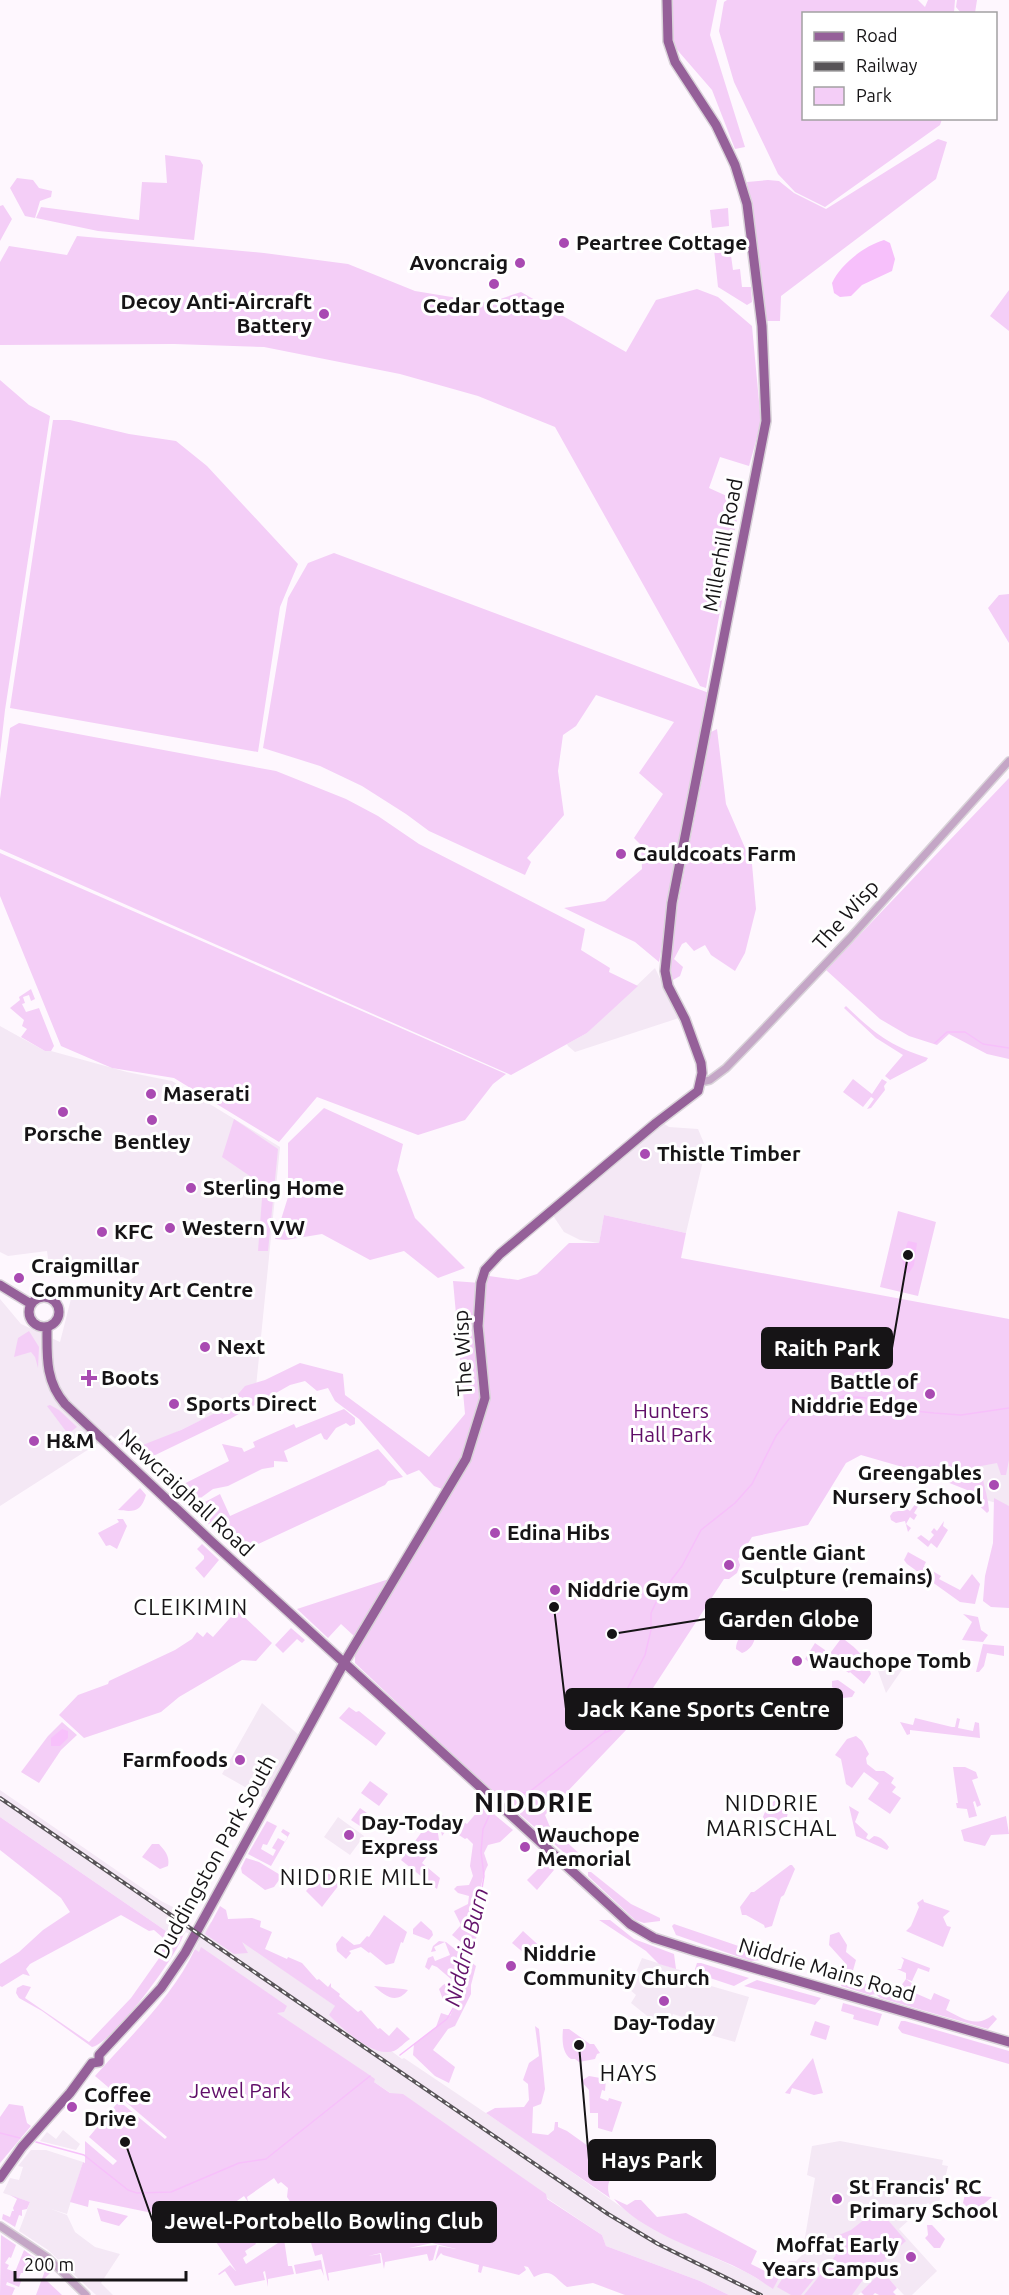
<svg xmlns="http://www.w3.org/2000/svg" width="1009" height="2295" viewBox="0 0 1009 2295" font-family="Ubuntu,sans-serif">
	<rect width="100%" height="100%" fill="#fef7fe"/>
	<path fill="#f4e8f5" d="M655,968L679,1018L575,1052L568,1046L567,1044L587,1033Z
		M0,1026L45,1051H51L127,1072L172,1081L280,1147L256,1387L236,1403L132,1454L111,1435L0,1506V1299L21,1324L60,1342L73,1291L79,1285L96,1283L104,1285L111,1293L123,1294L129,1281L139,1273L135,1262L122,1257L72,1262L60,1271L49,1266L47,1251L8,1256L0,1252Z
		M663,1123L669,1127L698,1129L706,1148L686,1233L604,1215L599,1243L580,1240L564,1232L552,1214Z
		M981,1452H1009V1506L981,1499L975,1471Z
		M887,1655L908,1661L886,1693L873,1657Z
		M262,1703L300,1736L266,1799L222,1774Z
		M0,1790L161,1901L191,1916L190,1925L203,1933L211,1922L228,1931L341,2010L354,2023L402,2059L404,2058L535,2146L641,2221L669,2237L746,2272L773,2288L789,2261H796L802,2255L815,2178L807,2175L812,2146L840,2141L943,2160L942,2165L948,2166L939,2203L934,2208L928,2203L899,2229L937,2271L912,2295H904L882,2272L858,2295H729L700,2281L606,2246L602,2235L374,2082L233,1983L195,1949L199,1941L186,1932L183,1936L166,1931L0,1817Z
		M338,1817L364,1836L350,1855L324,1837Z
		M642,1958L683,1971L682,1978L687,1983L694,1981L749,1997L735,2042L703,2033L705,2024L673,2014L669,2025L651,2019L631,2003L636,1995L629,1989Z
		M63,2130L80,2144L76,2150L40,2141L47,2132L56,2139Z
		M31,2150H46L83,2162L67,2214L51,2209L67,2215L75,2232L95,2247L120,2254L101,2283L113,2295H96L48,2250L19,2231L30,2202L3,2193L10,2178L19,2180L23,2167L18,2166Z"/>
	<path fill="#f4cef7" d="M671,0H717L710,35L745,147L735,149L712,90L673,45Z
		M727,0H918L925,7L928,0H955L954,13L804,14V118L942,119L940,125L825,207L795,192L778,174L734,82L719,31L724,2Z
		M957,0H977L975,13H961L956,7Z
		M938,139L947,142L936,179L781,296L780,321H766L747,182L768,180L779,181L794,193L826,209Z
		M165,155L200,160L203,165L194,240L98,231L36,218L41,207L139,220L142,182L167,183Z
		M17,178L33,180L39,188L52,191L51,197L40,201L35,218L25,216L10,188Z
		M3,205L12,219L0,241V206Z
		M728,208L729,226L712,228L710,210Z
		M77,236L264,253L348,264L415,291L488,303L521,292L626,352L656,300L697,289L718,297L752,326L761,423L749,466L720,457L709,488L740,502L706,688L700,686L555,427L478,396L400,374L264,347L174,344L0,345V262L9,246L67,255Z
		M730,248L733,270L740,269L742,287H751L752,302L747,305L718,287L714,249Z
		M1009,290V331L990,316Z
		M0,380L29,405L50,416L5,710L0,754Z
		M53,420H70L129,434L176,441L207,466L298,564L280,607L258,752L10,708Z
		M334,553L709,693L659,962L635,942L564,908L605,901L642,869L641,845L634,838L663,794L639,773L674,722L596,695L576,726L563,735L558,771L564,815L527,858L531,862L525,875L429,831L406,814L362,786L320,766L263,748L288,598L308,563Z
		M1009,594V643L988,608L999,595Z
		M19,723L276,771L346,799L378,816L419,844L585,929L581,950L610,968L609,972L638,986L587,1033L511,1075L0,849V799L10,728Z
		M717,729L726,804L752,864L756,909L745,953L735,971L711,955L705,945L694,951L686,942L682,944L674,959L683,967L680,976L673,980L669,964L678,903L711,732Z
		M1009,778V1059L987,1054L949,1034L937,1045L909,1036L880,1019L826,970Z
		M0,853L506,1074L493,1084L465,1120L418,1135L317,1097L279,1142L174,1078L112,1068L61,1046L0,896Z
		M31,989L35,999L31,1001L29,995L23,997L25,1003L22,1004L26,1012L39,1008L54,1046L51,1051H45L21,1037L27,1029L22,1026L24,1020L10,1008L20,1000L19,997Z
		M846,1006C874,1033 890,1046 928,1058L926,1061L890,1080L885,1076L903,1055L876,1038L844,1008Z
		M853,1079L872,1094L882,1079L887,1082L884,1086L885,1090L871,1108L867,1109L874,1099L871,1097L863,1107L843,1092Z
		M324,1108L403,1144L397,1170L415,1218L465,1268L438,1278L404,1251L370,1260L322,1234L286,1240L275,1239L288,1197V1143Z
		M234,1119L278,1149L268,1251H258L263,1185L222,1157Z
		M898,1211L936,1222L918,1296L880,1287Z
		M604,1215L686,1233L681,1258L1009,1319V1460L1006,1475H1001L997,1463L981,1466C982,1482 988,1494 989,1511L987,1513L972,1499L967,1490L927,1474L861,1455L846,1463L808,1525L752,1537L738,1559L740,1565L737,1573L729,1579H724L653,1688L641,1710L624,1729H627L545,1815L550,1827L582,1856L576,1863L464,1766L355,1663V1652L450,1492L434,1486L419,1470L407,1475L359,1419L335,1401L328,1388L317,1391L305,1381L290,1385L230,1419L147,1459L138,1457L135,1448L181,1430L227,1407L245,1386L265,1380L300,1363L343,1374L345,1395L429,1457L465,1414L453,1281L481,1283L489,1276L518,1280L537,1274L569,1243H599Z
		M29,1331L39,1347L38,1368L35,1357L31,1352L14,1357L18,1338Z
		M50,1405L59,1410L77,1427L68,1434L47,1406Z
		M344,1409L355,1418V1424L350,1426L346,1423L336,1428L327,1440L324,1439L321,1433L284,1451L288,1462L274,1461V1467L262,1469L228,1486L213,1489L191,1505L182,1502L170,1491L229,1461L222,1444L242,1448L244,1452L255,1447L253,1442L294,1424L296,1428Z
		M378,1449L403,1477L388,1481L385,1485L239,1553L198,1514L203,1503L220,1494L230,1516Z
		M140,1488L146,1495C141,1512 134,1512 118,1510Z
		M994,1498L1009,1506V1608L991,1607L983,1601L985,1576L993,1543Z
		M916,1503L919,1505L914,1513L917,1515L914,1520L910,1517L906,1524L911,1528L908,1532L905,1521L896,1523L891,1520L890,1516L893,1512L904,1510V1507L910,1511Z
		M117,1519H123L127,1526L117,1549L110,1545L106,1546L98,1533L119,1522Z
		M944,1521L943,1526L948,1530L937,1548L931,1543L928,1547L917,1538L921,1535L929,1541L934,1535L931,1532L934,1528L937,1531Z
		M202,1544L219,1560L204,1578L195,1568L204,1559V1556L197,1549Z
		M908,1552L926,1562L924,1566L941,1576L939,1579L960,1590L972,1574L980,1584L975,1604L960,1602L907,1564L904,1560Z
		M389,1579L354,1636L341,1624L328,1638L297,1609Z
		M237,1610L272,1643L256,1661L242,1660L179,1697L161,1712L84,1738L59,1715L78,1695L108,1684L109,1681L175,1650L192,1639L197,1632L203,1637L207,1632L213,1637Z
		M963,1614L978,1617L981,1630L988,1635L983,1642L962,1640L972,1622Z
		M291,1628L305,1640L302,1643L297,1639L283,1653L275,1645Z
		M748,1631L755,1636C755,1643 749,1651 742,1653L736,1649C736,1641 741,1634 748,1631Z
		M840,1640H845C857,1649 867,1658 871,1674L864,1684L850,1672L849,1673L840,1667L838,1668L833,1661L831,1664L825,1658L815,1667L805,1659L815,1643L825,1650V1653L831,1652Z
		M983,1644L1004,1646V1656L987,1653L984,1666L979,1672H976Z
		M838,1680L855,1692L852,1697L843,1698L842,1706L837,1707L839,1704L828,1698L835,1689L832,1687V1681Z
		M349,1707L356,1712L359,1711L386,1733L376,1746L339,1718Z
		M915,1718L952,1727H955L957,1718L960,1719L958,1728L973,1731L975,1722L979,1723L980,1738L910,1730V1734L907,1735L900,1722L913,1725Z
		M62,1722L77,1735L61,1750L39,1783L21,1772L48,1736Z
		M856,1736L862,1741L869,1754L866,1758L867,1764L876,1771H884L894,1778L891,1783L896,1787L892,1792L901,1798L890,1814L868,1799L879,1783L864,1772L852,1788L846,1784L841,1759L835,1755L847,1739Z
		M953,1767H965L976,1772L978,1778L972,1780L981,1805L977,1807L975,1801L973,1802L977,1816L969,1818L967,1809L957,1808L956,1803H958Z
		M370,1781L388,1794L379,1806L361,1793Z
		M779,1798C799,1815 780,1829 765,1838L758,1835C762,1820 764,1805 779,1798Z
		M483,1805L513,1830L500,1842L488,1845L484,1853L488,1865C480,1879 479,1904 475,1921L480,1928L473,1946L467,1947L452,1935L461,1925L454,1911L468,1904L469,1896L458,1893L454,1889L457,1886L469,1885L473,1876L470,1866L473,1844L467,1838L465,1839L448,1828L442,1836L438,1813C448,1820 456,1816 467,1824Z
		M849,1806L859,1812L855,1822L868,1834L866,1838L869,1840L874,1836C882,1837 886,1843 889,1847L887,1850L856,1836Z
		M360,1808L374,1818L366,1830L351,1820Z
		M435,1814L439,1840L422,1863L440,1878L437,1889L401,1860Z
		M1006,1816L1009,1834L991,1835L985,1846L964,1841L961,1830Z
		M0,1817L166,1931L183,1936C175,1958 113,2043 92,2047L42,2011L19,1998L16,1993L17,1988L23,1985L31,1987L25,1998L89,2042L131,1998L162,1954V1937L154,1930L149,1931L121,1915L30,1964L26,1969L30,1976L23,1974L2,1987L0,1986V1964L19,1952L43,1930L70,1912L61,1898L0,1850Z
		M267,1821L277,1826L267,1845L263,1844L261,1849L273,1856L276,1850L272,1848L278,1838L285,1842L288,1837L281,1832L283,1829L290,1833L271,1866L248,1854Z
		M152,1844H159C165,1851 170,1856 168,1866L160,1869L142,1857Z
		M246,1858L259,1862L282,1876L274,1887L265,1890L242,1873L241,1868Z
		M545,1862L554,1870L537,1890L527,1880Z
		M790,1865H792L795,1869L784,1895L781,1897L772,1926L765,1928L764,1925L746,1915H742L740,1907L751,1892H754Z
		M326,1868L342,1881L322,1907L306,1891Z
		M588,1872H591L631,1904L660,1918V1921L644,1923L635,1920L588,1876Z
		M923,1899L924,1902L950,1911L943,1917L947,1926L951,1927L943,1947L906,1931L911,1926L919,1907L917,1903Z
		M220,1906L226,1910L228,1919L252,1918L261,1921L260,1927L272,1932L265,1949L287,1959L288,1957L302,1963L317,1980L319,1979L328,1987L331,1983V1987L340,1994L339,1996L358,2012L361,2010L378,2029L380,2028L389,2036L397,2027L410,2039C405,2042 399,2049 394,2051C373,2058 343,2029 329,2015L335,2006L242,1942L248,1953L234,1954L205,1934Z
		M384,1915L407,1932L403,1943L401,1942L394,1963L386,1965L370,1952L369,1953L361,1947L349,1951L351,1953L346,1959L337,1951L336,1944L342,1936L354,1945L360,1944L367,1936L369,1937Z
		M599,1920H610L634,1939L674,1954L676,1969L659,1964L646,1951Z
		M421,1921L432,1931L433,1935L429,1940L413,1934V1929Z
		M674,1924L759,1953L761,1960L751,1961L676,1935L672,1926Z
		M523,1931L545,1951L537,1960V1964L512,1943Z
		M839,1932L847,1945L846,1952L856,1960L852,1974L860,1978L861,1982L895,1994L906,1979V1973L897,1969H901L904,1960L901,1957L930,1968L929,1972L918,1968L912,1981L906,1979L917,1987L915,1993L931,2000L934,1993L950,2000L946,2010C964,2019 976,2028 993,2015L997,2019L988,2029L880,1998L876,1994L870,1995L841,1986L847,1965L829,1945L830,1935Z
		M439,1941L446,1942L476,1966L471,1985V1994L455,2026L448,2029L433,2050L455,2067L449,2083L435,2076L413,2055L414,2044L436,2027L441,2013L450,2016L454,2007L444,2002L439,1989L443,1985L452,1980L437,1967L432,1965L429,1970L425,1967L428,1958L433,1956L435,1961L450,1955L445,1942L434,1947L436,1951L431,1952L433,1946Z
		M201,1947L287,2006L284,2012L277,2013L368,2074L375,2079L374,2082L390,2093L403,2094L546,2194L547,2199L602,2235L606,2246L700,2281L729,2295H625L593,2283L567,2287C554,2278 553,2267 534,2277L528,2267L524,2266L526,2270L519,2275L483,2266L481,2273L478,2272L479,2265L443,2255L441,2253L435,2261L439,2246L456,2249L432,2243L409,2248L437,2245L433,2260L429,2261L427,2254L385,2262L384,2269L381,2253L368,2256L380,2254L381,2263L328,2273L329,2280L328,2281L322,2254L315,2256L305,2223L287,2197L288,2188L281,2182L278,2184L274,2178L247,2197L248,2202L244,2196L217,2215L221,2221L219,2223L215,2217L201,2227L194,2225L187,2216L176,2221L167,2216L89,2200L88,2207L70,2202L83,2162L85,2163V2141L113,2165L117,2161L89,2137L119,2101L165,2139L167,2137L95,2076C129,2037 173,1997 195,1949L199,1952Z
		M697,1963H701L749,1978L734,1986L698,1974L695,1969Z
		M757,1980L821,1998L815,2005L744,1986Z
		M374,1986L403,1989L408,1990C396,2005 385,1996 374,1986Z
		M843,2003L882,2014L878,2026L853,2019L854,2015L841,2011Z
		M815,2021L830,2026L826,2040L810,2035Z
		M901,2021H905L1009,2051V2064L902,2033L898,2028Z
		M535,2026L539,2029L545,2089L541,2104L533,2107L532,2133L548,2135L554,2130L555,2122H558V2127L567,2131L588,2146L587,2149L590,2152L588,2156L596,2162L600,2158L618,2170C608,2179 606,2186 610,2198L486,2113L495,2108L524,2107L529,2100L528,2084L523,2080L529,2063L539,2056Z
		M563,2029H569L590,2044H594L600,2053L597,2054L595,2059L579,2062L575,2059H571C562,2053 562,2040 563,2029Z
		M813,2058L823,2093L814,2095L792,2088L790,2094L785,2093Z
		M589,2076L606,2079L605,2091L602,2090L600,2098L608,2101L609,2098L622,2102L612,2132L598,2128V2113H590L589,2090L581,2081Z
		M9,2104L23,2106L27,2123L31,2126L0,2163V2117Z
		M967,2185L974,2187V2189L980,2196L992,2197L973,2213L963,2203Z
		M10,2195L30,2202L27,2209L22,2210V2216L19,2215L15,2227L2,2219L3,2214L10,2217L12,2211H14L13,2208L17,2199Z
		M614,2199L627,2205L635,2200H641L657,2217L686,2213L757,2251L751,2264L779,2278L773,2289C760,2280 747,2272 732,2265C696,2249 640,2230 614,2199Z
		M97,2208L128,2216L119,2226L101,2221Z
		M881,2212L906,2241L865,2277L852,2295H804L836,2255L830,2244L834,2237L851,2230L870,2215L873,2219Z
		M249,2220L253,2227L251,2229L253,2232L250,2235L256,2244L245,2251L247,2255L243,2258L246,2264L284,2239L288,2266H292L294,2274L268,2279V2287L265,2271L263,2272L265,2280L235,2286L225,2271L219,2275L218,2274L230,2265L236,2271L216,2242Z
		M927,2225H932L945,2239L940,2248H934L925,2238L928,2235Z
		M1,2235L16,2245L11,2258L9,2257L5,2263L9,2265L7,2269L15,2272L24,2250L36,2259L30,2258L24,2273H21L19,2278L22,2279L19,2287L7,2282L6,2285L15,2288L12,2295H0Z
		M321,2260L324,2276L321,2269L296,2274L294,2265Z
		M803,2260L822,2269L801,2295H791L777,2287L791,2265H798Z
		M46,2268L52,2271L45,2278L47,2281L62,2295H36Z
		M882,2271L897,2288L893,2292L896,2295H879L875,2293L873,2295H864L861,2292Z"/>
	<path fill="#f7c0fb" d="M884,240L890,243L895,259L892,271L862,285L851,296L840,297L834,293L832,283C841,264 864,246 884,240Z
		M908,1241L917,1243L914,1265L909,1273H905L902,1259Z
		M62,1729L68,1731V1738L60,1746H51V1738Z"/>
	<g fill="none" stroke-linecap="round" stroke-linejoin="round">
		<path stroke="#f7c0fb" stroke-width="1.5" d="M935,1043L947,1032H965L983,1044L1009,1048
			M604,1733L645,1655L651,1630V1613L659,1596L682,1566L701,1530L735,1503L752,1484L776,1436L789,1419L804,1408L844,1396L866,1398L905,1410L934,1413L961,1415L1009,1408
			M511,1792L528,1793L604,1733C629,1724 628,1709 646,1692
			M400,2055L447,2019L456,2003L476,1925L484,1876L481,1852L483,1829L489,1816
			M0,2133L20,2138
			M36,2142L84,2155L128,2190L137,2193L171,2192L239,2163L266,2159L370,2076"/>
		<g stroke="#d9d3d9" stroke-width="10">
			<path id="tertiary" d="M701,1082L710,1080L726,1068L759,1034L850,938L1009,761
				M0,2226L48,2258L86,2295"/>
		</g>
		<g stroke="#d9d3d9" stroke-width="12">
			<path id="primary" d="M0,1285L31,1304
				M29 1312a15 15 0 1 1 30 0a15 15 0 1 1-30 0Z
				M47,1327C47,1356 45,1381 65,1404L212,1542L630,1924L654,1938L695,1951L1009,2042
				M0,2178L22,2147L70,2093L92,2063L99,2062V2055L161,1988L185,1953L344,1663L466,1459L485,1398L478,1326L481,1283L485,1270L500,1254L656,1123L698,1091L702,1073L701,1063L685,1019L668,986L665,971L672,903L766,421L762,326L747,204L735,165L716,125L675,62L668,41L667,0"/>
		</g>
		<use href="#tertiary" stroke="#c4a6c6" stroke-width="7"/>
		<use href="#primary" stroke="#956099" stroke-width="9"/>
		<g stroke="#585458" stroke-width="4">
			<path id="rail" d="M0,1798L608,2214L658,2244L761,2295"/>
		</g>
		<use href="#rail" stroke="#fff" stroke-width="1.5" stroke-dasharray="4.5" stroke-linecap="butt"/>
	</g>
	<g fill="#a94ab2" stroke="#fff" stroke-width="2">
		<circle cx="564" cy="243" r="6"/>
		<circle cx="520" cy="263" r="6"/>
		<circle cx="494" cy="284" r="6"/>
		<circle cx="324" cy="314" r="6"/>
		<circle cx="621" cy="854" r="6"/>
		<circle cx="151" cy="1094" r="6"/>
		<circle cx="63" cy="1112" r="6"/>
		<circle cx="152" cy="1120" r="6"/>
		<circle cx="645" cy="1154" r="6"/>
		<circle cx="191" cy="1188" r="6"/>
		<circle cx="170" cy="1228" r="6"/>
		<circle cx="102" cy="1232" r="6"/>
		<circle cx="19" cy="1278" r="6"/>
		<circle cx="205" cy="1347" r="6"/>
		<path d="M86 1369h6v6h6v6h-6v6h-6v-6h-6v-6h6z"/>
		<circle cx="930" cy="1394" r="6"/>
		<circle cx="174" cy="1404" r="6"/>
		<circle cx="34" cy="1441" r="6"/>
		<circle cx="994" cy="1485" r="6"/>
		<circle cx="495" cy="1533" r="6"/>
		<circle cx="729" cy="1565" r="6"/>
		<circle cx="555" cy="1590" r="6"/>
		<circle cx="797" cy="1661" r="6"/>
		<circle cx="240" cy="1760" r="6"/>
		<circle cx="349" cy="1835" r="6"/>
		<circle cx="525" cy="1847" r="6"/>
		<circle cx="511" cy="1966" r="6"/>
		<circle cx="664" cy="2001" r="6"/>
		<circle cx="72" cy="2107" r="6"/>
		<circle cx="837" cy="2199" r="6"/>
		<circle cx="911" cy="2257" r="6"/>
	</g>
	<g text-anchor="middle" stroke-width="6" stroke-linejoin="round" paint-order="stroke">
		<g font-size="21" font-weight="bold" fill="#161416" stroke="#fff" text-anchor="start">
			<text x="576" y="250">Peartree Cottage</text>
			<text x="508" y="270" text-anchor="end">Avoncraig</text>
			<text x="312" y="309" text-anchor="end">Decoy Anti-Aircraft<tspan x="312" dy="24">Battery</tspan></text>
			<text x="494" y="313" text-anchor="middle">Cedar Cottage</text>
			<text x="633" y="861">Cauldcoats Farm</text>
			<text x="163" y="1101">Maserati</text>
			<text x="63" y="1141" text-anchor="middle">Porsche</text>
			<text x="152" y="1149" text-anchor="middle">Bentley</text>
			<text x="657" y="1161">Thistle Timber</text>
			<text x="203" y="1195">Sterling Home</text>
			<text x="182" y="1235">Western VW</text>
			<text x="114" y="1239">KFC</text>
			<text x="31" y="1273">Craigmillar<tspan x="31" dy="24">Community Art Centre</tspan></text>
			<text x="217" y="1354">Next</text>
			<text x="101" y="1385">Boots</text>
			<text x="918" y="1389" text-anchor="end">Battle of<tspan x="918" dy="24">Niddrie Edge</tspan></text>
			<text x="186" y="1411">Sports Direct</text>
			<text x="46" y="1448">H&amp;M</text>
			<text x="982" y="1480" text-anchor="end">Greengables<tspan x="982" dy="24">Nursery School</tspan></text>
			<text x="507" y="1540">Edina Hibs</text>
			<text x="741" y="1560">Gentle Giant<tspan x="741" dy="24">Sculpture (remains)</tspan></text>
			<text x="567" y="1597">Niddrie Gym</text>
			<text x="809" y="1668">Wauchope Tomb</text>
			<text x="228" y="1767" text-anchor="end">Farmfoods</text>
			<text x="361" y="1830">Day-Today<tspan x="361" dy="24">Express</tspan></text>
			<text x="537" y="1842">Wauchope<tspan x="537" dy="24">Memorial</tspan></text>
			<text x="523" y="1961">Niddrie<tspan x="523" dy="24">Community Church</tspan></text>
			<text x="664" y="2030" text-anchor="middle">Day-Today</text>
			<text x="84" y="2102">Coffee<tspan x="84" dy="24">Drive</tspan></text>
			<text x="849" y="2194">St Francis' RC<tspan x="849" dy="24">Primary School</tspan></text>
			<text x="899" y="2252" text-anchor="end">Moffat Early<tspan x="899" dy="24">Years Campus</tspan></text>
		</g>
		<g font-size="21" fill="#161416" stroke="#fff">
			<text transform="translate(723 545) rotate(-79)" y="7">Millerhill Road</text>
			<text transform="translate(846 915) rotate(-48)" y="7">The Wisp</text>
			<text transform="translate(463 1353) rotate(-93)" y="7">The Wisp</text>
			<text transform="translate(186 1493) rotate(43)" y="7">Newcraighall Road</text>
			<text transform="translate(215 1857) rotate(-61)" y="7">Duddingston Park South</text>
			<text transform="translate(827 1970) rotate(16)" y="7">Niddrie Mains Road</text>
		</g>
		<g font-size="21" fill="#600d68" stroke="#fff">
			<text x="671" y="1418">Hunters<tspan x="671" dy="24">Hall Park</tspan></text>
			<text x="240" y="2098">Jewel Park</text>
		</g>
		<g font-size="22" letter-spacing="1.5" fill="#161416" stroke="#fff">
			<text x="191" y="1615">CLEIKIMIN</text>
			<text x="772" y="1811">NIDDRIE<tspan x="772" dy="25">MARISCHAL</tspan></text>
			<text x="357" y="1885">NIDDRIE MILL</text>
			<text x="629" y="2081">HAYS</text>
		</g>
		<g font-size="22" font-style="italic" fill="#63126b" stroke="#fff">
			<text transform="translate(466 1947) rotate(-76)" y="8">Niddrie Burn</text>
		</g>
		<g font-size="27" font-weight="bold" letter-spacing="1.5" fill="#161416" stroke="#fff">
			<text x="534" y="1812">NIDDRIE</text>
		</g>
	</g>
	<path fill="none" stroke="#161416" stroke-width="2" d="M908 1255L892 1348M612 1634L706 1619M554 1607L566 1709M579 2045L589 2160M125 2142L153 2222"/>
	<g fill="#161416" stroke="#fff" stroke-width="2">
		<circle cx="908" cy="1255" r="6"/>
		<circle cx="612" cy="1634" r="6"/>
		<circle cx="554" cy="1607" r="6"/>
		<circle cx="579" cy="2045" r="6"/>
		<circle cx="125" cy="2142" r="6"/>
	</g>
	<g fill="#161416" stroke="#161416" stroke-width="2">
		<rect x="762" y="1328" width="130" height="40" rx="6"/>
		<rect x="706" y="1599" width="165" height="40" rx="6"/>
		<rect x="566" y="1689" width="276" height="40" rx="6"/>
		<rect x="589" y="2140" width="126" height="40" rx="6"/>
		<rect x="153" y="2202" width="343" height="40" rx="6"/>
	</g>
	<g font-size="22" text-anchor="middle" font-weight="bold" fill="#fff">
		<text x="827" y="1356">Raith Park</text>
		<text x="789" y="1627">Garden Globe</text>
		<text x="704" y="1717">Jack Kane Sports Centre</text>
		<text x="652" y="2168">Hays Park</text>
		<text x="324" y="2229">Jewel-Portobello Bowling Club</text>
	</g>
	<rect x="802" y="12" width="195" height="108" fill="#ffffff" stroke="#a2a1a2" stroke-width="1.5"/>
	<rect x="814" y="32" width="30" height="9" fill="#956099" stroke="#a2a1a2" stroke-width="1.5"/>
	<text x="856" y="42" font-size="18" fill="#161416">Road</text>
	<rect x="814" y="62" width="30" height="9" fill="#585458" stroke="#a2a1a2" stroke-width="1.5"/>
	<text x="856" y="72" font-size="18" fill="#161416">Railway</text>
	<rect x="814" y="87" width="30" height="18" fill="#f4cef7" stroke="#a2a1a2" stroke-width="1.5"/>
	<text x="856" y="102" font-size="18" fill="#161416">Park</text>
	<path d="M15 2271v9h171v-9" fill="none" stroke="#161416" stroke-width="3"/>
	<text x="24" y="2271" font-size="18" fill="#161416" stroke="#ffffff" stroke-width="4.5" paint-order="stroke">200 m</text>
</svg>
